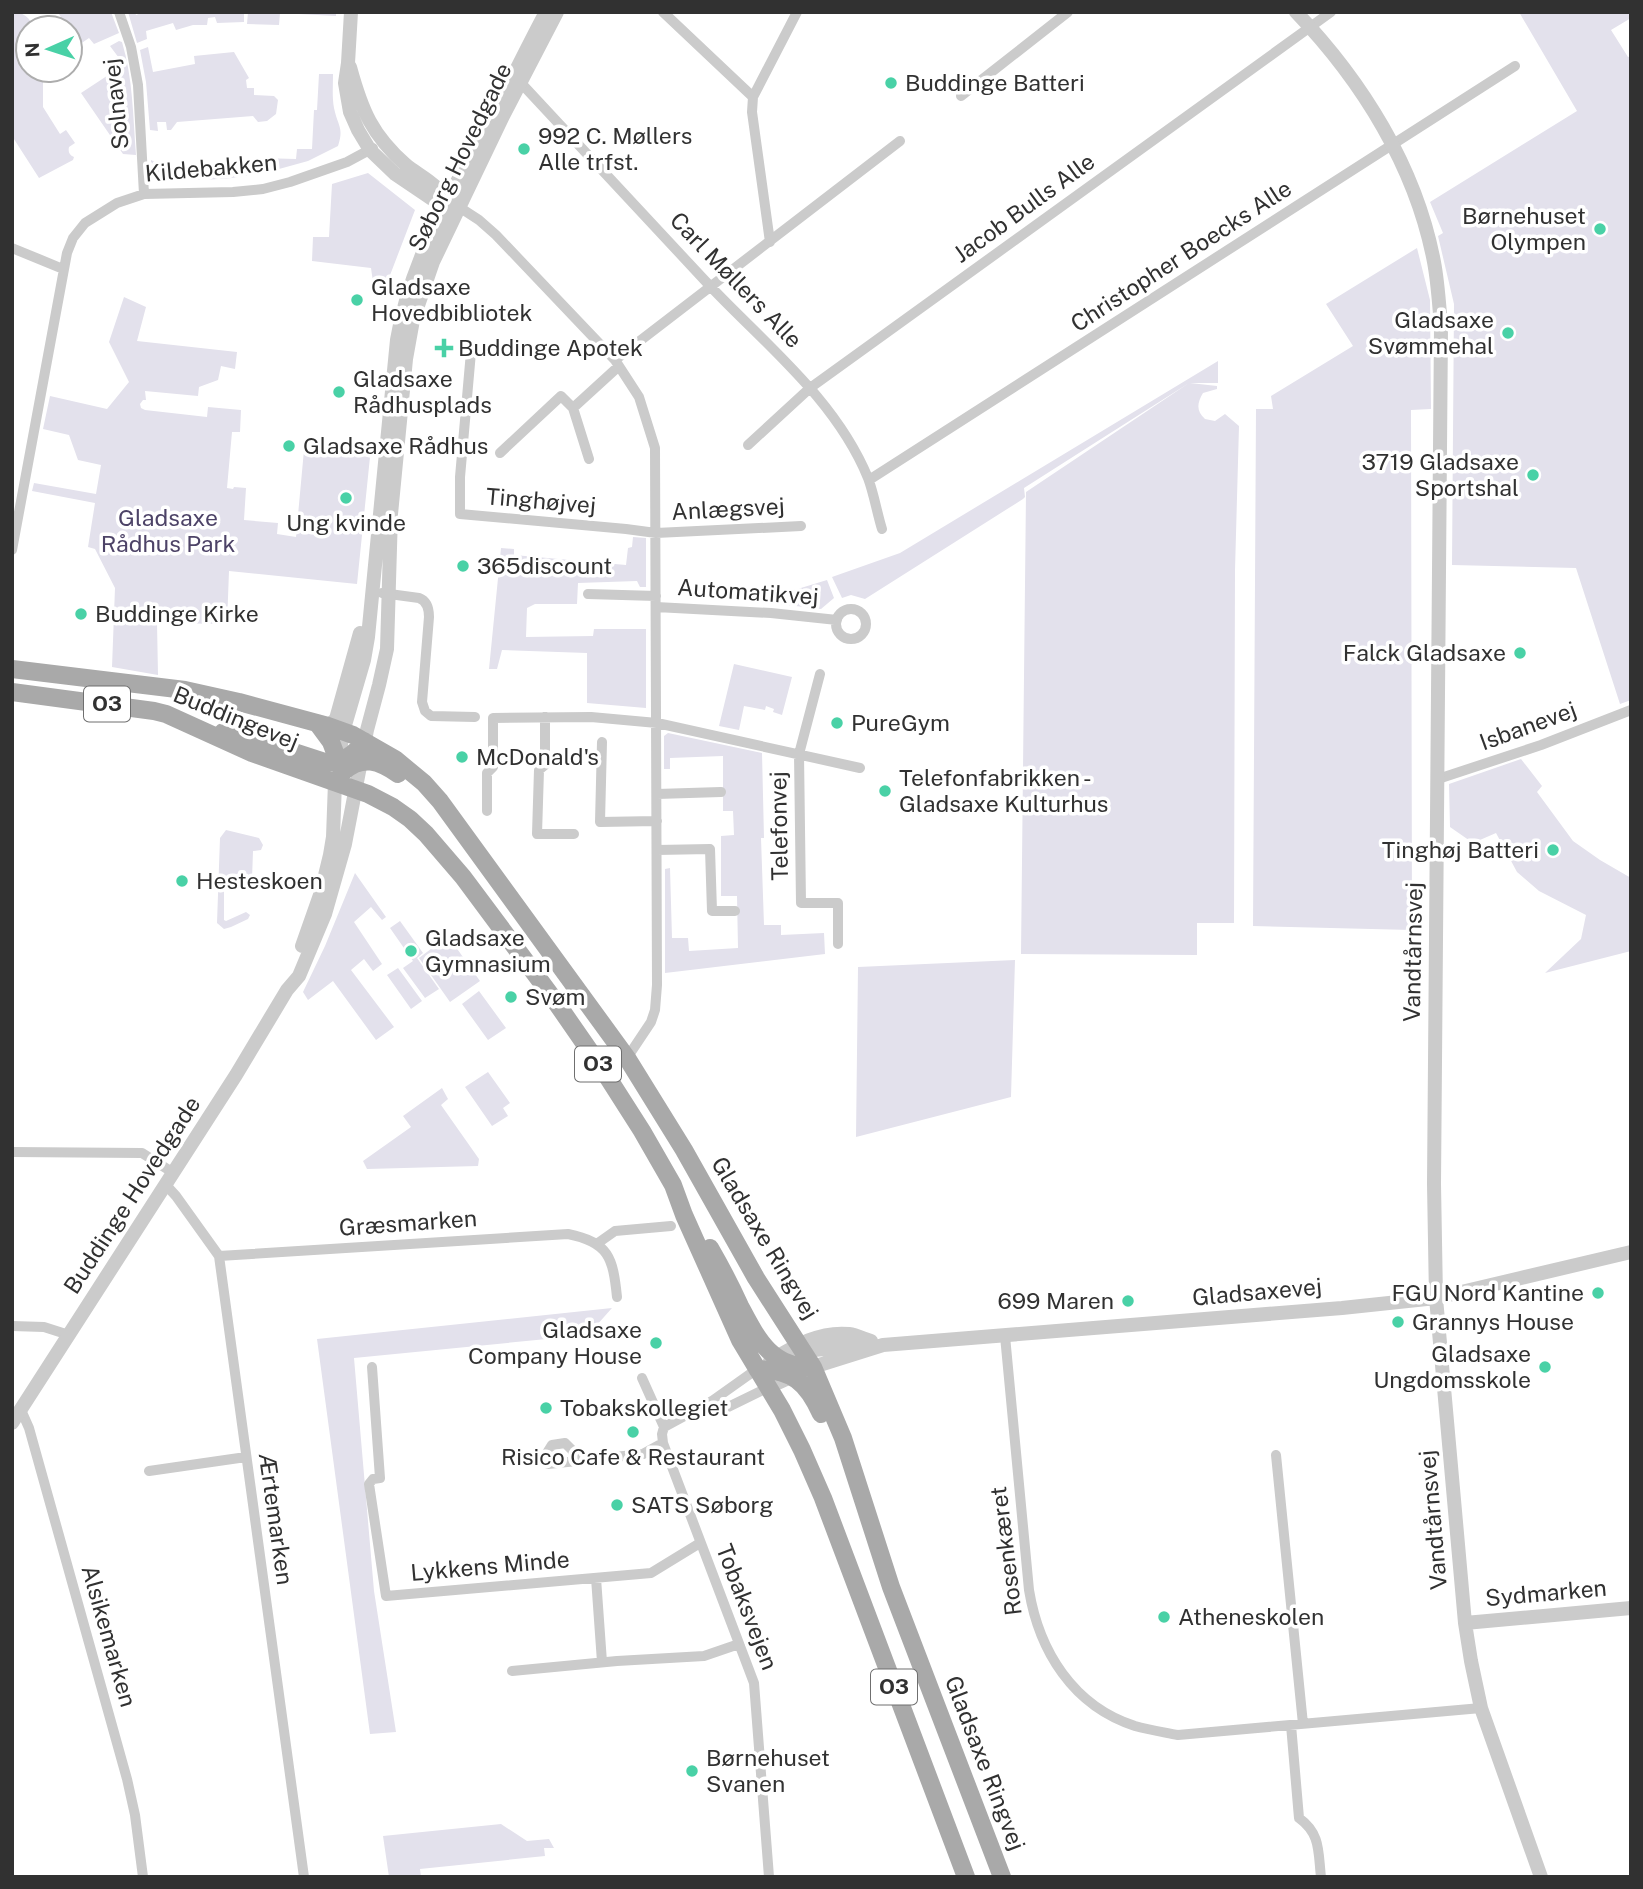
<svg xmlns="http://www.w3.org/2000/svg" width="1643" height="1889" viewBox="0 0 1643 1889" font-family="'Public Sans',sans-serif">
	<rect width="100%" height="100%" fill="#fff"/>
	<path fill="#e3e1ec" d="M12,12C24,12 30,18 34,28H28V70H43V107L60,134L66,130L75,143L69,147C68,152 69,155 74,157L73,160L39,178L12,136Z
		M62,12H111L119,33L94,44L89,38L70,51V28H54L63,21L59,14Z
		M128,12H135L136,15L144,12H244V22L217,23L215,17L208,18L207,25H193L176,30L173,23L146,31L147,39L137,43Z
		M248,12H336V16L280,13L279,25L247,24Z
		M1519,12H1631V18L1611,30L1628,57L1631,56V700L1620,704L1576,568L1452,565L1454,304L1438,236L1443,233L1430,202L1577,111Z
		M119,41L122,42C133,78 133,117 136,155L123,154L81,93L119,68V58L110,46Z
		M148,47L153,72L195,64L194,56L234,52L249,78L246,80L247,88H254V95L274,96L278,100L276,114L267,121L258,122L253,116L177,122L171,130H167L166,122H157L158,131L150,130L146,82L140,50Z
		M319,74H333C333,86 332,97 334,108C338,127 344,127 338,146L308,161L279,169L232,178L204,180L161,179L151,173V160L155,162V167L189,169L190,164L224,165L225,161L260,163L261,158L296,159L297,149H312L314,110H317Z
		M368,173L415,210L387,283L373,282L371,268L312,261L313,237H329L332,184Z
		M1417,248L1430,300L1431,409L1411,410L1412,930L1253,926L1256,409H1273L1271,396L1353,346L1326,304Z
		M124,297L146,307L137,341L237,352L235,369L221,366L218,380L199,387L198,396L145,391L146,400H143L140,404L141,408L145,410L207,417L208,407L241,410L240,432H232L227,488L233,489L234,487L246,488L244,520L278,523L277,534L296,537L304,450L370,457L357,584L229,571L227,624L157,623L158,675L112,667L115,588L95,549L88,547L95,503L32,491L34,483L96,494L101,465L78,460L69,435L43,429L50,396L107,409L129,382L109,342Z
		M1218,361V383H1190L1217,386V389L1203,393C1197,403 1196,411 1205,419L1215,421L1225,414L1239,426L1235,570L1234,923H1197V955L1021,954L1026,492L1189,383L1024,488L1025,497L1023,499L865,599L851,595L842,598L832,577L900,553Z
		M633,537L646,538V587H640L637,581L578,583L577,604H535L527,608L526,637L593,636L594,629H646V708L587,703V653L502,650L497,669H489L501,548L514,549V555L626,565L628,548L632,547Z
		M827,580L834,598L821,609L745,600L778,595Z
		M734,664L792,677L782,715L773,712L774,709L766,706L765,710L744,706L739,730L719,726Z
		M668,733L762,753L764,838H761L764,925H781V935L824,933L825,954L665,973V869L670,868L672,938H688L689,951L738,948L737,896H721V836L734,835L733,811H723V756L670,758V769H664V736Z
		M1521,759L1542,786L1537,792L1573,841L1600,860L1631,878V951L1545,973L1581,939L1586,915L1539,891L1517,872L1496,833L1473,843L1450,827L1449,784Z
		M226,830L259,838L263,845L261,850L253,851L252,879L246,881V883L224,882V920L226,921L246,912L250,915L248,919L231,927L224,929L217,923L220,838Z
		M355,873L386,917L382,920L371,907L354,922L382,964L373,971L364,959L351,970L394,1027L376,1040L333,981L308,1000L303,992L325,946Z
		M400,921L423,953L417,958L439,989L425,998L403,968L413,961L390,928Z
		M448,936L480,981L450,1002L419,958Z
		M1015,960L1011,1097L856,1137L858,967Z
		M398,968L422,1001L411,1009L387,975Z
		M479,991L506,1028L488,1040L462,1004Z
		M488,1072L510,1103L503,1108L508,1116L492,1126L465,1087Z
		M442,1088L448,1099L441,1105L479,1159L478,1166L367,1169L363,1161L411,1127L403,1116Z
		M612,1308L588,1335L354,1358L374,1591L396,1732L370,1734L317,1339Z
		M501,1824L527,1841L549,1839L554,1848H544L545,1856L420,1869L421,1877H389L383,1836Z"/>
	<g fill="none" stroke-linecap="round" stroke-linejoin="round">
		<path stroke="#cbcbcb" stroke-width="10" d="M119,12L131,47L138,85L144,194
			M663,12L753,97
			M521,83C584,150 647,218 710,286C767,346 836,400 868,478C874,494 877,513 882,529
			M961,96L1068,12
			M459,207L479,220L496,235L615,360L639,397L655,448L657,985L655,1010L651,1022L627,1058
			M770,242L752,112L753,97L797,12
			M12,248L63,269
			M471,352L460,477V514L626,529L656,533L801,526
			M615,360L900,141
			M748,445L810,388L1331,12
			M500,453L561,396L573,408
			M589,459L573,408L619,366
			M869,480L1515,66
			M12,550L67,253L73,238L85,223L117,203L144,194L233,192L263,189L290,182L347,162L373,148
			M382,593L419,598C427,601 429,609 429,617L422,702L425,711L431,716L475,717
			M588,594L656,596
			M656,607L771,613L837,620
			M836 624a15 15 0 1 1 30 0a15 15 0 1 1-30 0Z
			M820,674L799,754L801,903H838V944
			M545,717V765L539,770L537,834H574
			M602,742L600,822L657,821
			M1438,779L1541,745L1631,710
			M657,794L721,792
			M487,811V773L493,767V718L591,717L657,723L860,768
			M657,850L710,849L712,911H735
			M12,1152L142,1153L172,1172
			M165,1184L176,1196L219,1256L304,1877
			M598,1243L615,1231L671,1226
			M219,1256L568,1234C609,1242 613,1258 617,1297
			M12,1326L44,1327L69,1335
			M1005,1336L1029,1590C1039,1651 1073,1706 1135,1726C1149,1730 1163,1732 1178,1735L1481,1708
			M372,1367L380,1478L373,1479L369,1484L386,1596L651,1573L700,1543
			M757,1369L712,1401L664,1427L662,1434L663,1443L754,1683L769,1877
			M642,1378L664,1427
			M21,1410L29,1428L127,1779L135,1815L143,1877
			M695,1414L722,1410L769,1387
			M1276,1455L1303,1724
			M595,1459L643,1454L663,1443
			M577,1461L548,1464L547,1453L552,1445L565,1443L572,1450L577,1461L592,1460
			M149,1471L246,1457
			M596,1578L602,1662
			M512,1671L617,1661L704,1656L739,1644
			M1291,1725L1299,1818C1321,1834 1318,1852 1321,1877"/>
		<path stroke="#cbcbcb" stroke-width="14" d="M351,12L348,63L345,83L350,112L358,130L370,150L395,174L432,199L447,201L455,205
			M1296,12C1362,81 1416,167 1434,262C1438,283 1439,304 1441,326L1434,1184L1436,1298L1465,1623L1471,1661L1481,1708L1541,1877
			M350,67C362,111 372,135 406,165C416,173 428,179 437,188C441,191 444,197 447,201
			M328,726L336,719L360,633
			M302,946L321,892L330,855L333,837L335,782L343,732L364,660L368,637L397,340C410,261 452,192 489,122C509,86 526,49 546,12
			M796,1360L814,1350L864,1345
			M770,1361C795,1346 819,1331 849,1334C857,1335 864,1339 871,1341
			M769,1387L813,1367L883,1345L1342,1308L1436,1298L1631,1252
			M12,1423L236,1075L287,990L299,976L325,914L345,844L367,730L379,685L387,649L391,514L406,359L413,320L433,262L503,116L557,12
			M1465,1623L1631,1608"/>
		<path stroke="#a9a9a9" stroke-width="18" d="M12,669L185,690L239,702L328,726L353,735L395,759L424,783L440,801L627,1058L684,1150L756,1278L813,1367L843,1438L891,1587L1002,1877
			M12,692L154,711L166,714L252,753L368,794L393,807L410,819L426,834L463,877L553,998L605,1073L642,1131L673,1185L684,1215L740,1340L782,1410L802,1450L823,1498L966,1877
			M317,723L331,742L342,771
			M223,732L242,735L325,762C343,763 354,755 364,741
			M344,771C363,755 379,761 398,774
			M710,1248C721,1267 731,1286 740,1306C757,1338 771,1368 813,1367
			M757,1369C792,1370 807,1382 821,1414"/>
	</g>
	<g fill="#49d1a6" stroke="#fff" stroke-width="2.5">
		<circle cx="891" cy="83" r="7"/>
		<circle cx="524" cy="149" r="7"/>
		<circle cx="1600" cy="229" r="7"/>
		<circle cx="357" cy="300" r="7"/>
		<circle cx="1508" cy="333" r="7"/>
		<path d="M440.5 337.5h7v7h7v7h-7v7h-7v-7h-7v-7h7z"/>
		<circle cx="339" cy="392" r="7"/>
		<circle cx="289" cy="446" r="7"/>
		<circle cx="1533" cy="475" r="7"/>
		<circle cx="346" cy="498" r="7"/>
		<circle cx="463" cy="566" r="7"/>
		<circle cx="81" cy="614" r="7"/>
		<circle cx="1520" cy="653" r="7"/>
		<circle cx="837" cy="723" r="7"/>
		<circle cx="462" cy="757" r="7"/>
		<circle cx="885" cy="791" r="7"/>
		<circle cx="1553" cy="850" r="7"/>
		<circle cx="182" cy="881" r="7"/>
		<circle cx="411" cy="951" r="7"/>
		<circle cx="511" cy="997" r="7"/>
		<circle cx="1598" cy="1293" r="7"/>
		<circle cx="1128" cy="1301" r="7"/>
		<circle cx="1398" cy="1322" r="7"/>
		<circle cx="656" cy="1343" r="7"/>
		<circle cx="1545" cy="1367" r="7"/>
		<circle cx="546" cy="1408" r="7"/>
		<circle cx="633" cy="1432" r="7"/>
		<circle cx="617" cy="1505" r="7"/>
		<circle cx="1164" cy="1617" r="7"/>
		<circle cx="692" cy="1771" r="7"/>
	</g>
	<g text-anchor="middle" stroke-width="7" stroke-linejoin="round" paint-order="stroke">
		<g fill="#fff" stroke="#6f6f6f" stroke-width="2">
			<rect x="84" y="686.5" width="46" height="35" rx="5"/>
			<rect x="575" y="1046.5" width="46" height="35" rx="5"/>
			<rect x="871" y="1669.5" width="46" height="35" rx="5"/>
		</g>
		<g font-size="21" font-weight="bold" fill="#313131">
			<text x="107" y="711">O3</text>
			<text x="598" y="1071">O3</text>
			<text x="894" y="1694">O3</text>
		</g>
		<g font-size="23" fill="#313131" stroke="#fff" text-anchor="start">
			<text x="905" y="91">Buddinge Batteri</text>
			<text x="538" y="144">992 C. Møllers<tspan x="538" dy="26">Alle trfst.</tspan></text>
			<text x="1586" y="224" text-anchor="end">Børnehuset<tspan x="1586" dy="26">Olympen</tspan></text>
			<text x="371" y="295">Gladsaxe<tspan x="371" dy="26">Hovedbibliotek</tspan></text>
			<text x="1494" y="328" text-anchor="end">Gladsaxe<tspan x="1494" dy="26">Svømmehal</tspan></text>
			<text x="458" y="356">Buddinge Apotek</text>
			<text x="353" y="387">Gladsaxe<tspan x="353" dy="26">Rådhusplads</tspan></text>
			<text x="303" y="454">Gladsaxe Rådhus</text>
			<text x="1519" y="470" text-anchor="end">3719 Gladsaxe<tspan x="1519" dy="26">Sportshal</tspan></text>
			<text x="346" y="531" text-anchor="middle">Ung kvinde</text>
			<text x="477" y="574">365discount</text>
			<text x="95" y="622">Buddinge Kirke</text>
			<text x="1506" y="661" text-anchor="end">Falck Gladsaxe</text>
			<text x="851" y="731">PureGym</text>
			<text x="476" y="765">McDonald's</text>
			<text x="899" y="786">Telefonfabrikken -<tspan x="899" dy="26">Gladsaxe Kulturhus</tspan></text>
			<text x="1539" y="858" text-anchor="end">Tinghøj Batteri</text>
			<text x="196" y="889">Hesteskoen</text>
			<text x="425" y="946">Gladsaxe<tspan x="425" dy="26">Gymnasium</tspan></text>
			<text x="525" y="1005">Svøm</text>
			<text x="1584" y="1301" text-anchor="end">FGU Nord Kantine</text>
			<text x="1114" y="1309" text-anchor="end">699 Maren</text>
			<text x="1412" y="1330">Grannys House</text>
			<text x="642" y="1338" text-anchor="end">Gladsaxe<tspan x="642" dy="26">Company House</tspan></text>
			<text x="1531" y="1362" text-anchor="end">Gladsaxe<tspan x="1531" dy="26">Ungdomsskole</tspan></text>
			<text x="560" y="1416">Tobakskollegiet</text>
			<text x="633" y="1465" text-anchor="middle">Risico Cafe &amp; Restaurant</text>
			<text x="631" y="1513">SATS Søborg</text>
			<text x="1178" y="1625">Atheneskolen</text>
			<text x="706" y="1766">Børnehuset<tspan x="706" dy="26">Svanen</tspan></text>
		</g>
		<g font-size="23" fill="#313131" stroke="#fff">
			<text transform="translate(116 104) rotate(-96)" y="8">Solnavej</text>
			<text transform="translate(460 157) rotate(-64)" y="8">Søborg Hovedgade</text>
			<text transform="translate(211 168) rotate(-5)" y="8">Kildebakken</text>
			<text transform="translate(1024 208) rotate(-36)" y="8">Jacob Bulls Alle</text>
			<text transform="translate(1181 256) rotate(-33)" y="8">Christopher Boecks Alle</text>
			<text transform="translate(736 280) rotate(46)" y="8">Carl Møllers Alle</text>
			<text transform="translate(541 501) rotate(5)" y="8">Tinghøjvej</text>
			<text transform="translate(728 509) rotate(-3)" y="8">Anlægsvej</text>
			<text transform="translate(748 592) rotate(4)" y="8">Automatikvej</text>
			<text transform="translate(236 718) rotate(22)" y="8">Buddingevej</text>
			<text transform="translate(1528 726) rotate(-20)" y="8">Isbanevej</text>
			<text transform="translate(779 826) rotate(-91)" y="8">Telefonvej</text>
			<text transform="translate(1413 952) rotate(-89)" y="8">Vandtårnsvej</text>
			<text transform="translate(132 1195) rotate(-57)" y="8">Buddinge Hovedgade</text>
			<text transform="translate(408 1223) rotate(-4)" y="8">Græsmarken</text>
			<text transform="translate(765 1238) rotate(59)" y="8">Gladsaxe Ringvej</text>
			<text transform="translate(1257 1292) rotate(-5)" y="8">Gladsaxevej</text>
			<text transform="translate(276 1519) rotate(82)" y="8">Ærtemarken</text>
			<text transform="translate(1433 1520) rotate(-95)" y="8">Vandtårnsvej</text>
			<text transform="translate(1006 1551) rotate(-97)" y="8">Rosenkæret</text>
			<text transform="translate(490 1566) rotate(-5)" y="8">Lykkens Minde</text>
			<text transform="translate(1546 1593) rotate(-5)" y="8">Sydmarken</text>
			<text transform="translate(747 1607) rotate(69)" y="8">Tobaksvejen</text>
			<text transform="translate(109 1636) rotate(74)" y="8">Alsikemarken</text>
			<text transform="translate(985 1763) rotate(69)" y="8">Gladsaxe Ringvej</text>
		</g>
		<g font-size="23" fill="#4d4367" stroke="#fff">
			<text x="168" y="526">Gladsaxe<tspan x="168" dy="26">Rådhus Park</tspan></text>
		</g>
	</g>
	<rect width="1643" height="1889" fill="none" stroke="#313131" stroke-width="28"/>
	<g transform="translate(49 49) rotate(267)"><circle r="33" fill="#ffffff" stroke="#adadad" stroke-width="2"/>
	<path d="M0-5L12 26L0 18L-12 26Z" fill="#49d1a6"/>
	<text y="-10" font-size="19" font-weight="bold" text-anchor="middle" fill="#313131">N</text>
	</g>
</svg>
